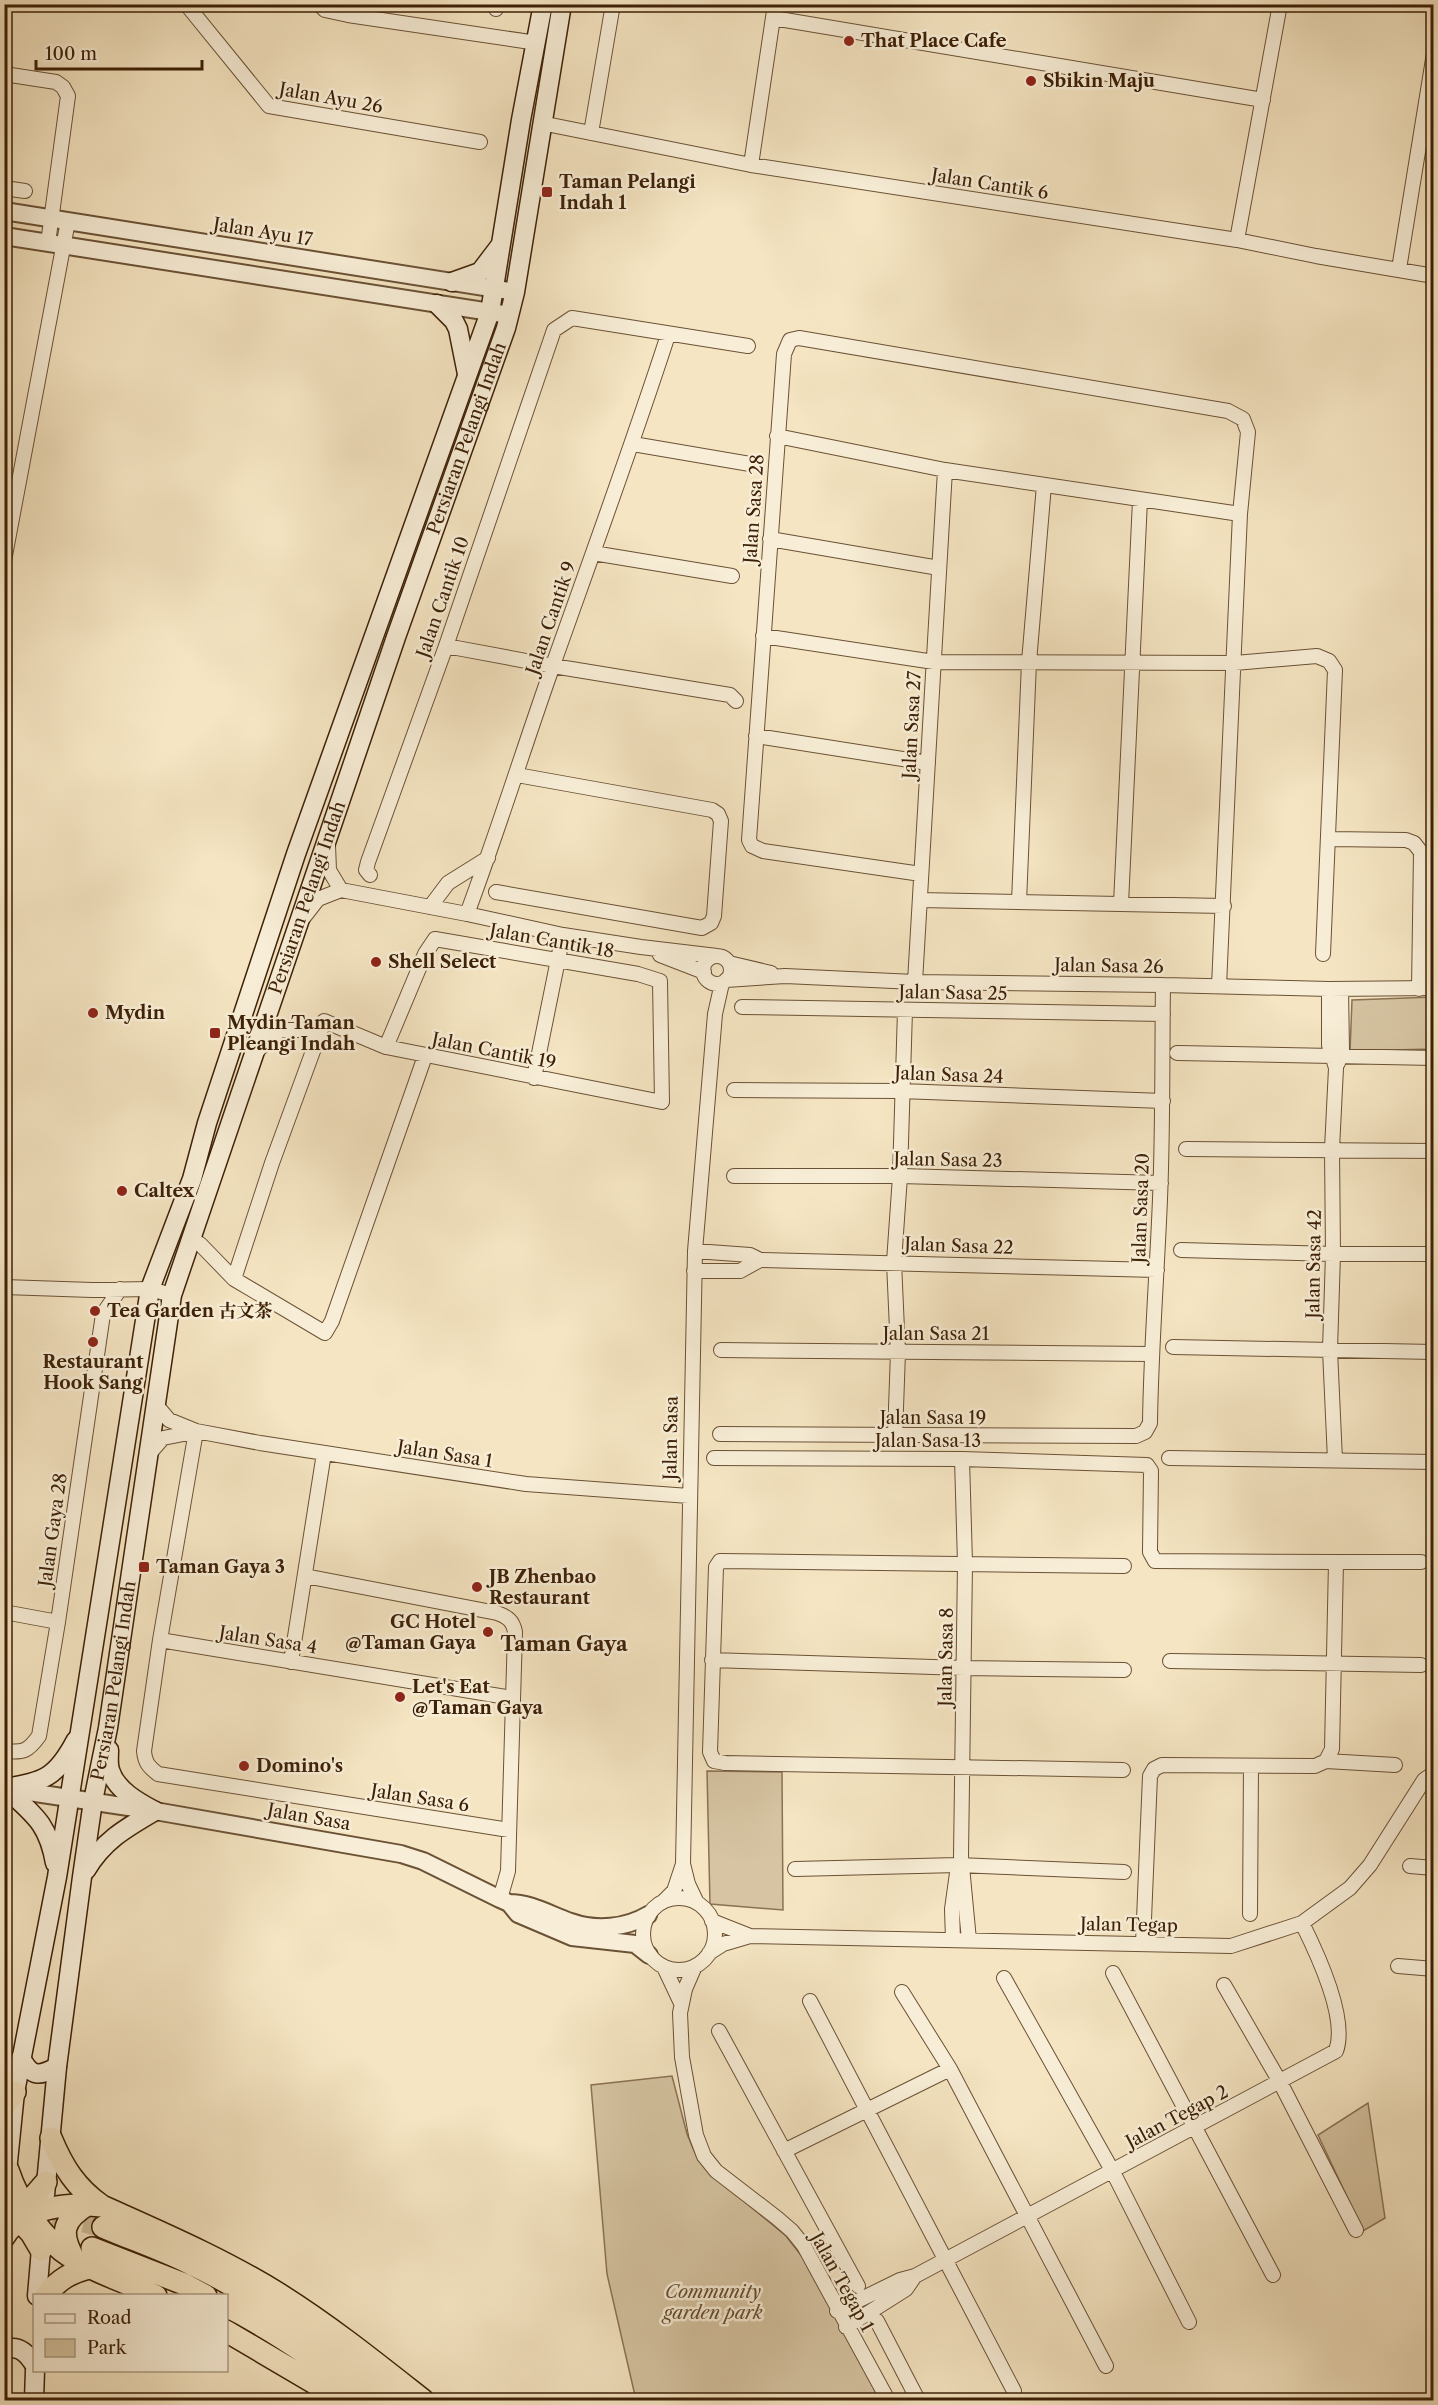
<svg xmlns="http://www.w3.org/2000/svg" width="1438" height="2405" viewBox="0 0 1438 2405" font-family="'Libre Caslon Text','Noto Serif SC',serif">
	<rect width="100%" height="100%" fill="#f5e5c2"/>
	<filter id="stains"><feTurbulence type="fractalNoise" baseFrequency=".00333" numOctaves="4"/><feColorMatrix values="0 0 0 0 .2 0 0 0 0 .09 0 0 0 0 .02 0 0 0 .5 -.17"/></filter>
	<radialGradient id="worn" r=".72"><stop offset=".6" stop-color="#630" stop-opacity="0"/><stop offset="1" stop-color="#630" stop-opacity=".3"/></radialGradient>
	<path fill="#d6c4a2" stroke="#8a7254" stroke-width="1.5" d="M1433,997V1049L1350,1051L1352,1000Z
		M707,1771L782,1772L783,1910L710,1904Z
		M672,2076L687,2134L698,2160L715,2177L786,2236L807,2263L883,2400H636L607,2274L591,2085Z
		M1368,2103L1385,2218L1363,2231L1318,2135Z"/>
	<g fill="none" stroke-linecap="round" stroke-linejoin="round">
		<path stroke="#d0be9c" stroke-width="21" stroke-dasharray="21 10" stroke-linecap="butt" d="M54,2214L103,2227"/>
		<g stroke="#6b5135" stroke-width="16">
			<path id="minor" d="M186,4L269,106L480,142
				M319,4L325,10L348,15L537,43
				M496,9V4
				M773,18L1263,100
				M4,74L56,82L63,87L68,96L48,243
				M541,123L751,165L1237,240L1316,256L1434,276
				M591,133L613,4
				M751,165L775,4
				M4,188L25,191
				M1237,240L1280,4
				M1399,269L1434,53
				M777,436L945,470L1240,514
				M633,444L750,464
				M770,539L939,568
				M593,553L732,576
				M4,561L68,221
				M763,636L934,662L1235,663L1317,656L1329,661L1335,670L1323,954
				M446,646L553,666L730,695L736,701
				M756,736L928,763
				M1329,839L1406,840L1414,843L1421,852L1419,989
				M328,845L329,870L341,890
				M921,874L763,851L752,846L749,840L784,354L790,340L799,338L1228,411L1243,419L1248,432L1240,514L1219,986
				M370,875L366,870L368,862L446,646L554,330L572,318L748,346
				M496,892L702,928L711,923L714,916L721,821L718,814L712,810L517,775
				M920,900L1224,906
				M1019,902L1029,662L1044,485
				M1121,904L1140,500
				M430,907L448,883L488,858
				M467,914C498,831 524,747 553,665C592,555 632,446 668,335
				M304,917L318,899L341,890L467,914L563,935L641,947L717,956
				M660,955L704,972
				M703 970a14 14 0 1 1 28 0a14 14 0 1 1-28 0Z
				M729,963L771,973
				M726,980L785,976L915,982L1163,985L1329,989L1434,988
				M915,982L945,470
				M1329,989V1045L1336,1068L1332,1149L1333,1254L1330,1350L1335,1460
				M742,1007L1163,1014
				M258,1050L280,1030H301L320,1033
				M1177,1053L1434,1058
				M1338,1063L1342,1050L1341,989
				M534,1078L563,935
				M734,1090L901,1091L1163,1101
				M1186,1149L1434,1151
				M734,1176H900L1161,1183
				M191,1240L200,1244L234,1279L325,1333L332,1321L425,1056
				M1181,1250L1333,1254H1434
				M695,1251L750,1255L760,1260L1157,1270
				M694,1271H740L760,1260
				M234,1279L272,1163L324,1021L386,1047L662,1102L660,981L638,974L435,939L425,954L386,1047
				M4,1287L92,1290L150,1289L172,1295
				M1173,1347L1434,1352
				M721,1350L1151,1354
				M157,1406L169,1420L196,1431L260,1443L526,1484L689,1496
				M196,1431L160,1640L144,1751C145,1763 149,1767 158,1774L509,1830
				M720,1434L1136,1436L1145,1432L1150,1423C1151,1348 1157,1274 1160,1199C1163,1128 1162,1056 1163,985
				M895,1436L898,1352L894,1262L900,1176L905,1010
				M150,1453L163,1438L194,1432
				M714,1458L962,1459L1147,1465L1151,1471L1150,1552L1155,1561L1336,1562
				M1169,1458L1434,1462
				M962,1459L965,1563L961,1856L969,1940
				M305,1576L497,1613C508,1617 513,1621 515,1632L508,1871L500,1899
				M4,1612L58,1622
				M160,1640L512,1698
				M712,1660L964,1668L1124,1670
				M1170,1661L1421,1665
				M291,1662L324,1453
				M4,1751C24,1753 28,1751 39,1736L58,1622L103,1314L120,1289
				M1326,1761L1395,1765
				M1123,1770L725,1763L714,1761L710,1752L716,1567L720,1561L1124,1566
				M1410,1866L1434,1868
				M795,1869L958,1865L1124,1872
				M643 1934a36 36 0 1 1 72 0a36 36 0 1 1-72 0Z
				M664,1901L674,1891L683,1864
				M697,1903L688,1884L683,1864L695,1251L715,1014L722,983
				M1250,1914L1251,1766
				M712,1921L750,1936
				M953,1940L952,1909L957,1873
				M1143,1943L1150,1776L1154,1769L1162,1765L1315,1766L1326,1761L1332,1749L1336,1562H1421
				M709,1953L723,1944L750,1936L1231,1946L1302,1923L1350,1888L1370,1865L1424,1780L1434,1773
				M695,1966L685,1989L680,2013L682,2057L696,2135L704,2156L716,2171L777,2218L792,2231L804,2246L888,2400
				M1398,1966L1434,1969
				M664,1967L681,2003
				M1113,1973L1273,2275
				M1004,1978L1113,2172L1189,2322
				M1224,1985L1280,2082L1356,2230
				M902,1992L950,2069L1106,2366
				M810,2001L1014,2391L1013,2400
				M719,2031L858,2286
				M784,2151L950,2069
				M837,2311L900,2280L915,2276L1336,2051C1348,2019 1317,1953 1302,1923
				M877,2321L918,2400
				M846,2327L906,2289L915,2276"/>
		</g>
		<g stroke="#6b5135" stroke-width="20">
			<path id="tertiary" d="M4,211L515,292
				M4,236L503,314
				M9,1789L155,1811L401,1854L423,1861L500,1899L509,1903L518,1914L572,1937L635,1944L649,1955
				M509,1903C532,1903 550,1915 571,1922C596,1931 626,1928 648,1915"/>
		</g>
		<g stroke="#3d2006" stroke-width="21">
			<g id="secondary">
				<path d="M452,282L480,272L499,247"/>
				<path d="M437,304L454,321L458,329L467,374"/>
				<path d="M109,1750C109,1756 108,1764 110,1770C116,1790 138,1802 155,1811"/>
				<path d="M5,1788C34,1815 48,1823 55,1863"/>
				<path d="M5,1788C45,1781 56,1778 76,1740"/>
				<path d="M86,1870C104,1840 126,1828 155,1811"/>
				<path d="M21,2058C32,2078 39,2076 57,2067"/>
				<path id="s1" d="M45,2195L57,2067L82,1877L93,1801L108,1728L172,1295L396,637L506,328L515,292L562,4"/>
				<path d="M4,2201L15,2092L57,1877L150,1289L192,1179L207,1123L296,854L490,312L521,120L543,4"/>
				<path d="M37,2296L42,2237"/>
				<path d="M4,2350C18,2344 27,2353 34,2364"/>
				<path d="M34,2400L35,2370"/>
			</g>
		</g>
		<g stroke="#3d2006" stroke-width="24">
			<path id="trunk" d="M4,2107L15,2092
				M51,2138C63,2167 76,2188 102,2206C162,2233 223,2259 279,2294C330,2326 376,2363 423,2400
				M8,2170C19,2203 42,2239 72,2258C98,2274 129,2283 156,2296
				M4,2204L31,2233L41,2250
				M14,2213L25,2206L46,2182
				M103,2227C131,2239 160,2249 187,2262C263,2298 332,2349 398,2400
				M4,2237C22,2206 70,2203 102,2206
				M92,2248L184,2284L206,2296
				M74,2259C60,2233 62,2221 87,2205
				M46,2296C58,2279 72,2272 92,2267
				M226,2306C277,2332 324,2365 369,2400
				M226,2331L321,2387L339,2400"/>
		</g>
		<use href="#minor" stroke="#f8eed7" stroke-width="14"/>
		<use href="#tertiary" stroke="#f8eed7" stroke-width="16"/>
		<use href="#secondary" stroke="#f8eed7" stroke-width="18"/>
		<use href="#trunk" stroke="#f5e5c2" stroke-width="21"/>
	</g>
	<g fill="#8f2418" stroke="#f8eed7" stroke-width="2">
		<circle cx="849" cy="41" r="6"/>
		<circle cx="1031" cy="81" r="6"/>
		<rect x="541" y="186" width="12" height="12" rx="3"/>
		<circle cx="376" cy="962" r="6"/>
		<circle cx="93" cy="1013" r="6"/>
		<rect x="209" y="1027" width="12" height="12" rx="3"/>
		<circle cx="122" cy="1191" r="6"/>
		<circle cx="95" cy="1311" r="6"/>
		<circle cx="93" cy="1342" r="6"/>
		<rect x="138" y="1561" width="12" height="12" rx="3"/>
		<circle cx="477" cy="1587" r="6"/>
		<circle cx="488" cy="1632" r="6"/>
		<circle cx="400" cy="1697" r="6"/>
		<circle cx="244" cy="1766" r="6"/>
	</g>
	<g text-anchor="middle" stroke-width="5" stroke-linejoin="round" paint-order="stroke">
		<g font-size="18" font-weight="bold" fill="#3d2006" stroke="#f8eed7" text-anchor="start">
			<text x="861" y="47">That Place Cafe</text>
			<text x="1043" y="87">Sbikin Maju</text>
			<text x="559" y="188">Taman Pelangi<tspan x="559" dy="21">Indah 1</tspan></text>
			<text x="388" y="968">Shell Select</text>
			<text x="105" y="1019">Mydin</text>
			<text x="227" y="1029">Mydin Taman<tspan x="227" dy="21">Pleangi Indah</tspan></text>
			<text x="134" y="1197">Caltex</text>
			<text x="107" y="1317">Tea Garden 古文茶</text>
			<text x="93" y="1368" text-anchor="middle">Restaurant<tspan x="93" dy="21">Hook Sang</tspan></text>
			<text x="156" y="1573">Taman Gaya 3</text>
			<text x="489" y="1583">JB Zhenbao<tspan x="489" dy="21">Restaurant</tspan></text>
			<text x="476" y="1628" text-anchor="end">GC Hotel<tspan x="476" dy="21">@Taman Gaya</tspan></text>
			<text x="412" y="1693">Let's Eat<tspan x="412" dy="21">@Taman Gaya</tspan></text>
			<text x="256" y="1772">Domino's</text>
		</g>
		<g font-size="18" fill="#3d2006" stroke="#f8eed7">
			<text transform="translate(331 98) rotate(10)" y="6">Jalan Ayu 26</text>
			<text transform="translate(990 184) rotate(9)" y="6">Jalan Cantik 6</text>
			<text transform="translate(263 232) rotate(9)" y="6">Jalan Ayu 17</text>
			<text dy="6" stroke="none"><textPath href="#s1" startOffset="1815">Persiaran Pelangi Indah</textPath></text>
			<text transform="translate(754 509) rotate(-86)" y="6">Jalan Sasa 28</text>
			<text transform="translate(443 597) rotate(-71)" y="6">Jalan Cantik 10</text>
			<text transform="translate(551 618) rotate(-71)" y="6">Jalan Cantik 9</text>
			<text transform="translate(912 725) rotate(-87)" y="6">Jalan Sasa 27</text>
			<text dy="6" stroke="none"><textPath href="#s1" startOffset="1329">Persiaran Pelangi Indah</textPath></text>
			<text transform="translate(552 941) rotate(10)" y="6">Jalan Cantik 18</text>
			<text transform="translate(1109 966) rotate(1)" y="6">Jalan Sasa 26</text>
			<text transform="translate(953 993) rotate(1)" y="6">Jalan Sasa 25</text>
			<text transform="translate(494 1051) rotate(11)" y="6">Jalan Cantik 19</text>
			<text transform="translate(949 1075) rotate(2)" y="6">Jalan Sasa 24</text>
			<text transform="translate(948 1160) rotate(1)" y="6">Jalan Sasa 23</text>
			<text transform="translate(1141 1208) rotate(-88)" y="6">Jalan Sasa 20</text>
			<text transform="translate(959 1246) rotate(2)" y="6">Jalan Sasa 22</text>
			<text transform="translate(1314 1264) rotate(-89)" y="6">Jalan Sasa 42</text>
			<text x="936" y="1340">Jalan Sasa 21</text>
			<text x="933" y="1424">Jalan Sasa 19</text>
			<text transform="translate(671 1438) rotate(-89)" y="6">Jalan Sasa</text>
			<text x="928" y="1447">Jalan Sasa 13</text>
			<text transform="translate(445 1454) rotate(9)" y="6">Jalan Sasa 1</text>
			<text transform="translate(53 1530) rotate(-82)" y="6">Jalan Gaya 28</text>
			<text transform="translate(268 1640) rotate(9)" y="6">Jalan Sasa 4</text>
			<text transform="translate(946 1657) rotate(-89)" y="6">Jalan Sasa 8</text>
			<text dy="6" stroke="none"><textPath href="#s1" startOffset="519">Persiaran Pelangi Indah</textPath></text>
			<text transform="translate(420 1798) rotate(9)" y="6">Jalan Sasa 6</text>
			<text transform="translate(309 1817) rotate(10)" y="6">Jalan Sasa</text>
			<text transform="translate(1129 1925) rotate(1)" y="6">Jalan Tegap</text>
			<text transform="translate(1177 2117) rotate(-28)" y="6">Jalan Tegap 2</text>
			<text transform="translate(842 2282) rotate(61)" y="6">Jalan Tegap 1</text>
		</g>
		<g font-size="18" font-style="italic" fill="#63492d" stroke="#f8eed7">
			<text x="713" y="2298">Community<tspan x="713" dy="21">garden park</tspan></text>
		</g>
		<g font-size="20" font-weight="bold" fill="#3d2006" stroke="#f8eed7">
			<text x="564" y="1651">Taman Gaya</text>
		</g>
	</g>
	<rect width="1438" height="2405" fill="none" stroke="#f5e5c2" stroke-width="24"/>
	<rect x="6" y="6" width="1426" height="2393" fill="none" stroke="#3d2006" stroke-width="3"/>
	<rect x="12" y="12" width="1414" height="2381" fill="none" stroke="#3d2006" stroke-width="1.5"/>
	<rect x="33" y="2294" width="195" height="78" fill="#f8eed7" stroke="#ad9c83" stroke-width="1.5"/>
	<rect x="45" y="2314" width="30" height="9" fill="#f8eed7" stroke="#ad9c83" stroke-width="1.5"/>
	<text x="87" y="2324" font-size="18" fill="#3d2006">Road</text>
	<rect x="45" y="2339" width="30" height="18" fill="#d6c4a2" stroke="#ad9c83" stroke-width="1.5"/>
	<text x="87" y="2354" font-size="18" fill="#3d2006">Park</text>
	<path d="M36 60v9h166v-9" fill="none" stroke="#3d2006" stroke-width="3"/>
	<text x="45" y="60" font-size="18" fill="#3d2006" stroke="#f8eed7" stroke-width="4.5" paint-order="stroke">100 m</text>
	<rect width="100%" height="100%" filter="url(#stains)"/>
	<rect width="100%" height="100%" fill="url(#worn)"/>
</svg>
